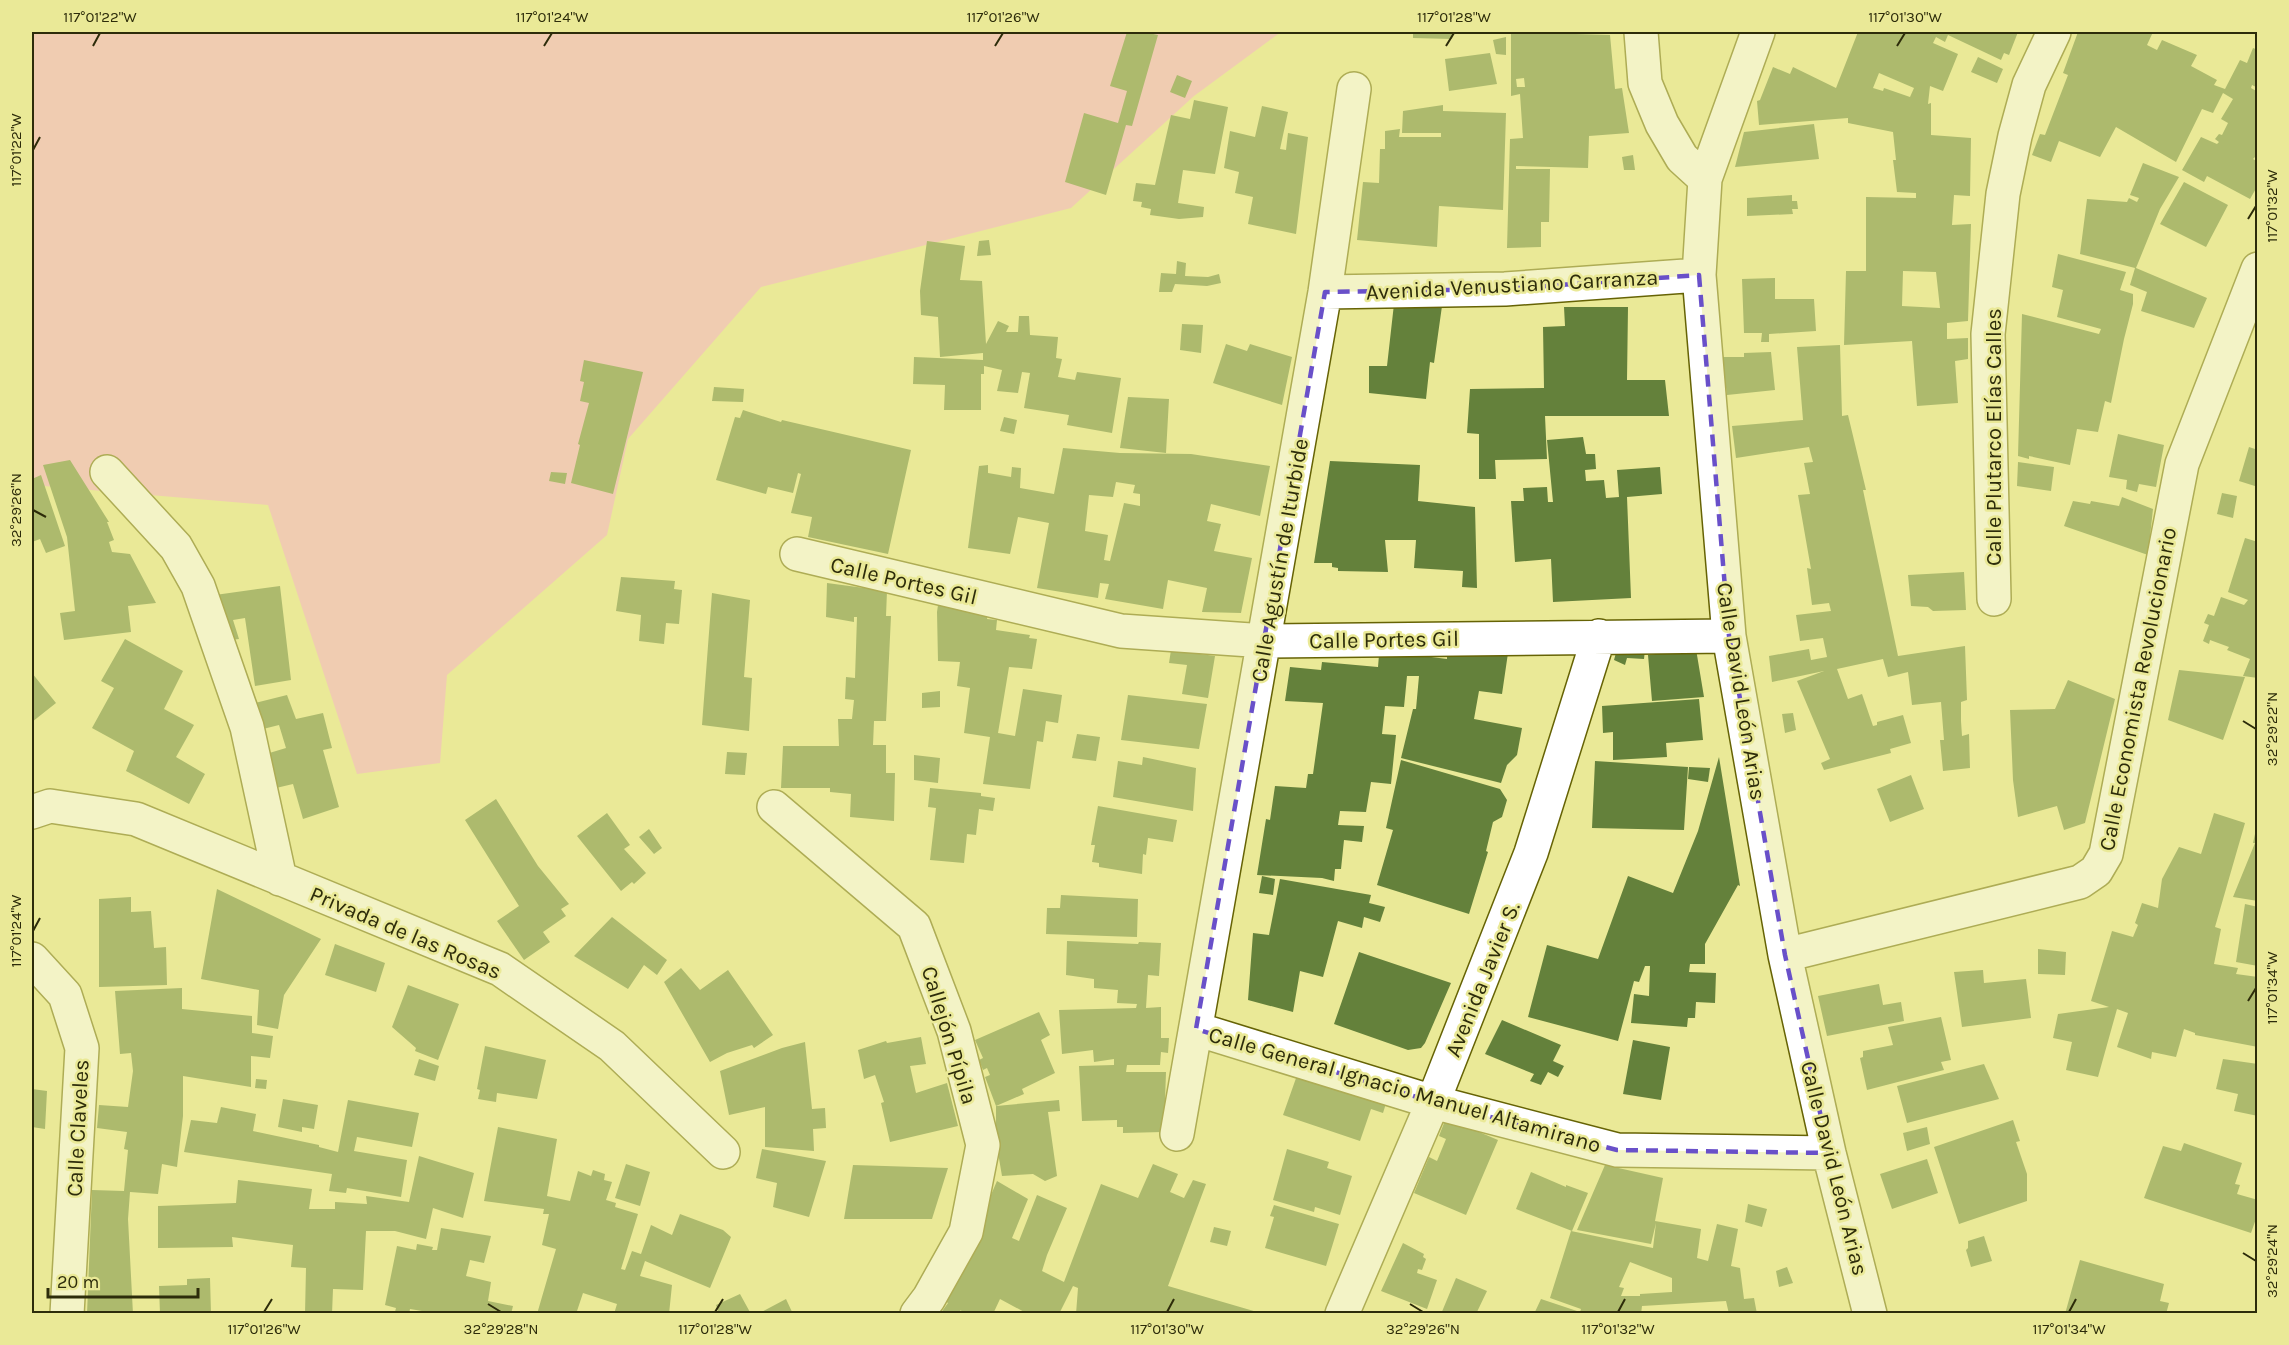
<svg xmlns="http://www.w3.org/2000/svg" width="2289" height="1345" viewBox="0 0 2289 1345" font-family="Karla,sans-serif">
	<rect width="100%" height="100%" fill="#eae997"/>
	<path fill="#f8a9d1" d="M32,32H1281L1194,96L1071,208L761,287L628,439L607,535L447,675L440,763L357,774L268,505L32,485Z"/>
	<path fill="#64813b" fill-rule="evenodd" d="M1127,32H1144L1158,35L1132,126L1126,125L1106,195L1065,182L1084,113L1118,123L1127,91L1110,86Z
		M1413,32H1453L1452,39L1413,38Z
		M1511,32L1610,35L1615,89L1622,88L1629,133L1589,136L1588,168L1516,166V169H1550L1549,222H1541V247L1507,248L1510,139L1523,138L1520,94L1511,96ZM1524,78L1525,87H1517L1516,79Z
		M1858,32H2018L2009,55L2004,53L2001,60L1948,35L1945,42L1936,37L1933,43L1958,54L1943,91L1930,86L1928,104L1931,103V135L1971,138L1970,196L1954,195L1952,225L1971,224L1968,321L1947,323V339L1968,338V359L1955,361L1958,403L1917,406L1912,341L1844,345L1846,271H1866V197L1916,198V193L1897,192L1893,160H1896L1893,132L1848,123V118L1759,125L1757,101L1760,100L1773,67L1790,74L1793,67L1836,88ZM1879,73L1914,88L1910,97L1884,88L1883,91L1873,88ZM1903,271L1936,272L1940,308L1902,306Z
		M2078,32H2153L2147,45L2157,50L2162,40L2197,55L2191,66L2217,80L2214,85L2225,89L2240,60L2247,63L2253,48L2258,50V88L2252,85L2251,88L2258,92V159L2255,157L2253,159L2258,162V185L2250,199L2207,176L2204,182L2182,170L2201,137L2217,144L2219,142L2215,139L2219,134L2222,135L2228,123L2221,119L2233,99L2223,93L2213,113L2202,109L2176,162L2116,127L2100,157L2059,141L2051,162L2032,155L2040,134L2045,135L2068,75L2063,73Z
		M1506,37V55L1496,54L1493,40Z
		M1490,53L1497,84L1449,91L1445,59Z
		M1978,57L2003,69L1997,83L1971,72Z
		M1177,75L1192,81L1185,98L1170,92Z
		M1194,100L1228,107L1215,174L1183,170L1178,203L1204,207L1203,217L1179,219L1150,215L1151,209L1141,207L1142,202L1133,201L1136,183L1155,185L1171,115L1190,119Z
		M1443,105V111L1506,113L1503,210L1439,206L1437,247L1357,240L1363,182L1379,183L1380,149H1385V131L1400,129L1399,137H1441V133H1402L1403,111Z
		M1262,106L1288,112L1280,149L1286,150L1288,133L1308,137L1296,234L1248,224L1253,197L1235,193L1239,172L1224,168L1230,131L1255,137Z
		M1814,124L1819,159L1735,167L1744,132Z
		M1633,155L1635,170H1624L1622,157Z
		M2143,163L2179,177L2160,209L2136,268L2207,298L2194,328L2141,311L2147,292L2130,285L2135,268L2080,254L2087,199L2127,202L2129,198L2137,202L2139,198L2130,195Z
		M2184,182L2228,205L2206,247L2160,224Z
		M1792,195V201H1797L1798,209H1792L1793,214L1747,216V198Z
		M989,240L991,255L977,256L979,241Z
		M927,241L965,246L960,280L982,281L986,344L998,321L1009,326L1006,332H1018L1019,316H1029L1030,335L1058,337L1056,358L1062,359L1058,377L1075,380L1077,372L1121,378L1112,433L1067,425L1069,415L1024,408L1030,373L1022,372L1018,393L997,391L1002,370L984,366V374H981V410H944L945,385L913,384L914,357L983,360V353L940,357L938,317L921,315L920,291Z
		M2058,254L2126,272L2120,290L2133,294V304L2124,339L2111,403L2105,401L2098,432L2077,429L2070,465L2029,456V459L2018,456L2022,314L2099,334L2101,329L2057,317L2063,290L2052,287Z
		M1177,261L1186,263L1185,276L1208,277L1219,274L1221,283L1207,286L1175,284L1172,292H1159L1161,273L1176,274Z
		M1775,278V299H1814L1816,331L1769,334V342H1761L1762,333H1744L1742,279Z
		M1394,304L1442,306L1434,363L1430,362L1426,399L1369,393V366H1387Z
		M1564,307H1628L1627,380H1665L1669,416H1545L1547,459L1495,460L1496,479H1479V434L1467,433L1470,389L1544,388L1543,327L1565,326Z
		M1182,324L1203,325L1201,353L1180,350Z
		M1226,344L1247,351L1250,344L1292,357L1282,405L1213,383Z
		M1840,345L1842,416L1848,415L1866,490H1863L1898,656L1965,646L1967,700L1961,702V721L1962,736L1969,734L1970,768L1943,771L1940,740H1944L1941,702L1912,705L1908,672L1888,677L1883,659L1837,669L1848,699L1862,694L1873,726L1877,725V722L1903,715L1911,743L1890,749L1891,753L1824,770L1821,763L1830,759L1797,681L1824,671L1772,682L1769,656L1809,649L1811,660L1827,657L1823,638L1800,641L1796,615L1831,611L1829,603L1812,605L1807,568L1811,569L1798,495L1810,494L1804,463L1813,462L1809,447L1736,458L1732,426L1803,420L1797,347Z
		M1771,352L1775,390L1727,395L1722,357H1744V353Z
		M584,360L643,372L613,494L571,483L580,445L578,444L589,403L580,401L584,382L580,381Z
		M714,387L744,389L743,402L712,401Z
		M1128,397L1169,399L1166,453L1120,448Z
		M743,410L781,422L782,420L911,450L888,554L808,537L812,517L791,513L801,474L798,473L793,493L768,487L766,494L716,480L735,417L740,418Z
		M1004,417L1017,420L1014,434L1000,431Z
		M2118,434L2164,445L2156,487L2139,484L2137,492L2126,489L2127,480L2109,477Z
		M1583,437L1586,454H1595L1596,469L1585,470L1586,481L1604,480L1606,498L1619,497L1617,470L1660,467L1662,494L1627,497L1631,598L1553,602L1551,559L1515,562L1511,501H1524L1523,488L1547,487L1548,502H1553L1547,440Z
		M2249,447L2258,450V487L2239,481Z
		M1063,448L1120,453L1191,454L1270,466L1260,516L1211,504L1207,521L1221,524L1214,551L1252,558L1241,613L1202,612L1207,588L1168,580L1163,609L1105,599L1109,584L1100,583L1098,598L1037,588L1049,523L1018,517L1010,554L968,548L979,466L988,465V473L1011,477L1012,467L1021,468L1020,488L1054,494ZM1116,482L1135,485L1133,493L1140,494V506L1124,503L1110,561L1104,560L1108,535L1085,531L1089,495L1113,497Z
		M70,460L109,522H107L114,540L109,542L112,552L130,554L156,603L128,606L131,632L64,640L60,613L75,611L67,537L43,465Z
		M1330,461L1420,465L1418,501L1475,507L1477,588L1462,587L1463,571L1414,568L1416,540H1385L1388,572L1338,571V568L1332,567V563H1314Z
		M2018,462L2054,467L2051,491L2017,486Z
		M551,472L567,473L565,484L549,481Z
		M41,475L65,546L46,553L40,539L32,542V479Z
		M2222,493L2237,496L2233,518L2217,514Z
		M2122,497L2153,509L2148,555L2064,526L2073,501L2090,504L2091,501L2119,506Z
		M2245,538L2258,542V678L2243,676L2250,659L2227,650L2229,647L2210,640L2209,644L2203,641L2209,625L2204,623L2208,614L2214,616L2221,597L2244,605L2248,600L2228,592Z
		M1964,572L1966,610L1933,611L1928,607L1911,606L1908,575Z
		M621,577L675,581L674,589L682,590L679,624L666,623L664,644L639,641L641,615L616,611Z
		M827,583L887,591L886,616H891L886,721H874L873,745H886V773H895L894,821L850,817L851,794L830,792V788H781L783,746H839L838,719H852L854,700L845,699L846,677L855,678L857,617H854V622L826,617Z
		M280,586L291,680L255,686L245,618L233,620L239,639L222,641L208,596Z
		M940,591L990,603L987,619L997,620L996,630L1030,635L1029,638L1037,639L1032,669L1009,667L998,733L1015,736L1023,689L1062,695L1058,723L1046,721L1043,742L1037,741L1030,789L983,784L990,737L964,733L970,688L957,686L960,662L938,661L937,612Z
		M712,593L750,600L744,677L752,678L749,731L702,725Z
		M125,639L183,671L164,709L194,725L176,757L205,774L189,804L126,771L134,751L92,728L114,688L101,681Z
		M1617,649L1645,650L1644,659L1627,658L1625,665L1614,660Z
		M1696,649L1704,697L1652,701L1648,655Z
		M1171,650L1215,656L1208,698L1182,694L1187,665L1169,663Z
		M1508,653L1502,694L1479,691L1474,719L1522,728L1517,755L1507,765L1501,783L1401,758L1413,709H1416L1419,676H1407L1404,707L1385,706L1382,734L1396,735L1391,784L1371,782L1366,812L1340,811L1338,825L1364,826L1362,842L1344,840L1341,869H1335L1334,881L1322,878L1257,875L1266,819L1270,820L1275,786L1306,788L1308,774H1313L1323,703L1285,701L1290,667L1321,670L1322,662L1378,667L1379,655L1408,654L1447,659V654Z
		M2179,670L2245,677L2223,740L2168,720Z
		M32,673L56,703L32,722Z
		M2068,680L2115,699L2085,823L2064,830L2057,806L2018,817L2013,780L2010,710L2055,709Z
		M940,691V707L922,708V693Z
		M287,695L296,719L323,713L332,748L323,750L339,807L303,819L293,784L276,788L266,754L286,748L279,725L251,732L243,706Z
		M1128,695L1207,704L1199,749L1121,740Z
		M1699,699L1703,740L1666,743L1667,757L1613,760V732L1603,733L1602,706Z
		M1793,713L1796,730L1785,733L1782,714Z
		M1077,734L1100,737L1096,761L1072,758Z
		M727,752L747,753L745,775L725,774Z
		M914,755L940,758L938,783L914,780Z
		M1143,757L1196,768L1193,811L1113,797L1118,761L1142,765Z
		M1719,757L1740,886L1738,885L1705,944V964H1690L1689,972L1716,973L1715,1003L1696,1002L1695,1018H1688L1687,1027L1631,1023L1634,994L1649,996L1650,966H1645L1639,982L1634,981L1618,1041L1528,1017L1547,945L1598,959L1628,876L1673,893L1698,831Z
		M1401,760L1500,789L1507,800L1502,817L1493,822L1486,851L1488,852L1469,914L1377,885L1393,830L1386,828Z
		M1595,761L1688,767L1684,830L1592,828Z
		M1689,767L1710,768L1708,782L1688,779Z
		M1911,775L1924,809L1890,822L1877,789Z
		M930,788L981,793V796L995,798L993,811L979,809L976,835L967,834L964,863L930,860L936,808L928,807Z
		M496,799L538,866L569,904L561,909L566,916L543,932L550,942L524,960L497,921L519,906L465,820Z
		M1098,806L1177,820L1173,842L1148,838L1146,855L1143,854L1142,874L1099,867V863L1092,862L1095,845H1091Z
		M607,813L630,845L624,849L646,873L634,884L632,882L621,891L577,836Z
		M2214,813L2245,823L2215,927L2221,929L2214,964L2238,968L2236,974L2258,977V1047L2195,1035V1033L2184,1029L2176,1057L2152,1052L2151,1059L2117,1047L2128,1013L2117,1009L2098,1077L2066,1070L2072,1042L2053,1038L2058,1014L2109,1007L2091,1001L2112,931L2133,937L2138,925L2135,923L2142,903L2158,908L2162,879L2179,847L2201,854Z
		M2257,825H2258V901L2233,897L2255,843H2253Z
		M649,829L662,848L654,854L639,837Z
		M1262,876L1275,879L1273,895L1259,893Z
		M1280,879L1371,895L1369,903L1385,907L1380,922L1364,917L1362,928L1338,921L1323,977L1300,971L1293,1012L1248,1000L1253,933L1269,935Z
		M217,889L321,939L284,995L278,1029L257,1025L259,990L201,979Z
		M1061,895L1138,899L1137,937L1046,934L1047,908H1060Z
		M131,897V912L151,911L154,948L166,947L167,985L99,987V899Z
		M2245,904L2258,907V966L2236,962Z
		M612,917L667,960L657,975L644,965L628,989L574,956Z
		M1067,941L1138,944L1139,942L1161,943L1159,976L1148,975L1146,1008L1161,1007V1038H1169L1168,1053L1161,1052L1160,1065H1127L1126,1072H1166L1165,1101L1168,1102L1163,1132L1123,1133V1127H1117V1120L1082,1121L1079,1066L1114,1065V1059L1094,1062L1093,1050L1062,1054L1059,1010L1136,1008L1137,1004L1117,1003L1118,990L1094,988V979L1066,975Z
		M335,944L385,963L376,992L325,975Z
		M2038,949L2066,952L2065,975L2038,974Z
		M1359,952L1451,983L1425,1043L1421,1048L1408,1050L1334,1024Z
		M681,968L700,990L728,970L773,1035L754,1048L752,1045L727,1053L710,1062L664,982Z
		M1983,970L1984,983L2026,979L2031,1018L1962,1027L1954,972Z
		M1879,984L1883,1005L1901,1002L1904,1021L1827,1036L1818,996Z
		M408,985L459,1004L438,1060L415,1051L416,1048L392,1027Z
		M182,988V1009L252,1016V1033L273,1036L270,1058L251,1056V1087L183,1076V1116L177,1167L162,1164L158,1194L130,1192L128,1219L133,1314H87L92,1190L124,1191L128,1150L124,1149L127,1132L97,1128L99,1105L128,1107L133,1071L131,1053L120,1054L115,991Z
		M1039,1012L1050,1035L1041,1040L1055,1073L1022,1089L1024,1094L996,1106L985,1077L990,1075L987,1068L983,1070L979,1060L983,1058L975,1040Z
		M1941,1017L1951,1060L1941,1062L1944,1070L1867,1090L1860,1058L1863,1057V1051L1893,1045L1888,1027Z
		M1502,1020L1561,1045L1553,1061L1564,1066L1558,1077L1548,1072L1541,1085L1530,1081L1534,1074L1485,1054Z
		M921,1037L926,1064L910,1066L916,1093L947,1083L958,1126L890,1142L881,1103L884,1102L875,1075L864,1079L858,1050L886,1041L887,1043Z
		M1633,1040L1670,1047L1661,1100L1623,1094Z
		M805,1042L812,1109L825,1108L826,1128L813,1129L814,1151L765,1147V1107L729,1115L720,1071L782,1048Z
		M485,1046L546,1060L537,1099L497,1093L496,1102L478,1099L480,1090L477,1089Z
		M419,1059L439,1066L435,1081L414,1075Z
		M2223,1059L2258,1064V1116L2234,1111L2238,1094L2216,1089Z
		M1301,1064L1389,1094L1383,1113L1371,1109L1360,1141L1283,1115Z
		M1984,1064L1999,1099L1907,1123L1897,1086Z
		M256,1079L267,1080L266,1089L255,1088Z
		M32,1089L47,1091L45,1129L32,1127Z
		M283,1099L318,1105L314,1129L302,1127V1132L278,1127Z
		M348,1100L419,1113L412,1147L357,1137L354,1151L407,1160L401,1197L347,1188L346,1193L329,1191L332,1174L184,1152L191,1120L217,1123L221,1107L256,1114L253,1131L319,1145V1147L338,1152Z
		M1059,1100L1060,1111L1048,1112L1057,1176L1045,1181L1033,1174L1002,1176L996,1141V1106Z
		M1446,1118L1498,1140L1466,1215L1414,1193L1429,1157L1437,1161L1446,1139L1439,1136Z
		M2013,1120L2020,1141L2016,1142L2027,1174V1201L1959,1224L1934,1147Z
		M498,1127L557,1139L547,1196L570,1201L578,1171L591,1176L593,1170L605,1174L604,1180L612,1182L606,1200L616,1203L615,1207L638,1214L621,1269L625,1270L632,1251L641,1254L651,1225L672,1235L680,1214L723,1230L731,1237L710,1288L645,1261L640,1276L672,1285L669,1314H614L617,1304L583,1293L576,1314H537L556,1249L542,1245L549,1214H543L544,1209L484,1201Z
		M1927,1127L1930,1144L1907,1151L1903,1133Z
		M2184,1143L2242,1163L2235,1184L2240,1185L2237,1194L2258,1200V1213L2251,1233L2144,1198L2163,1146L2181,1151Z
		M762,1149L826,1161L809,1217L773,1207L777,1183L756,1178Z
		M1287,1149L1329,1162L1327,1168L1352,1176L1340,1215L1315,1207L1314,1212L1273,1200Z
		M419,1156L474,1173L463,1218L433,1208L426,1239L395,1231H366L363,1290L333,1289L332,1314H305L306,1268L291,1267L293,1245L232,1237L233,1247L158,1248V1206L236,1203L238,1180L312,1189L309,1209H335V1202L367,1204L366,1196L409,1202Z
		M1927,1159L1938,1193L1892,1209L1880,1174Z
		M626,1164L650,1172L640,1206L615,1198Z
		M1153,1164L1178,1174L1170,1192L1184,1198L1193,1180L1206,1184L1168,1286L1264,1314H1076L1078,1288L1073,1286L1059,1314H1028L1000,1299L993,1314H967L960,1310L962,1314H940L948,1303L939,1296L974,1234L997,1181L1028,1199L1012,1238L1019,1241L1037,1195L1067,1208L1047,1255L1042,1271L1064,1282L1101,1184L1138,1198Z
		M853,1165L948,1168L932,1219H844Z
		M1605,1165L1663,1178L1655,1221L1701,1229L1697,1258L1708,1261L1717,1224L1738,1229L1731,1266L1740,1268L1744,1299L1754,1298L1757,1314H1729L1726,1301L1642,1306L1641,1314H1534L1541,1299L1580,1312L1581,1309L1550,1298L1571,1231L1653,1248L1656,1223L1651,1244L1577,1230ZM1630,1262L1672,1278V1292L1640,1294V1296H1621L1624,1288L1619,1287Z
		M1531,1172L1566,1187V1185L1588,1193L1572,1231L1516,1209Z
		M1748,1204L1767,1209L1762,1227L1745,1222Z
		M1274,1205L1339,1224L1326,1266L1265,1248L1274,1217L1270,1216Z
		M1214,1227L1231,1231L1227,1246L1210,1242Z
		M441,1228L491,1236L484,1263L470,1260L466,1276L491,1282L488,1301L513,1306L511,1314H421L422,1311L410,1309L409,1314H403L395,1312L396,1308L385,1305L397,1246L416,1250L417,1244L433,1247L432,1250H437Z
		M1984,1236L1992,1261L1971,1267L1966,1250L1968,1248V1241Z
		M1403,1243L1424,1254L1423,1257L1426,1259L1422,1270L1418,1269L1417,1273L1437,1280L1427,1309L1381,1291Z
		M2080,1260L2164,1284L2160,1301L2169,1303L2166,1314H2065Z
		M1787,1267L1793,1283L1779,1287L1776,1271Z
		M210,1278L211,1314H160L159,1286L187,1285V1279Z
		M1456,1278L1487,1291L1476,1314H1441Z
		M740,1294L751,1314H719L716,1305Z
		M786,1299L793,1314H758Z"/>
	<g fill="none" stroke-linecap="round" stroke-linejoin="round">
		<g stroke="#666305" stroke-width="36">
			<path id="minor" d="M1641,32L1645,83L1662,124L1682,158L1705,179
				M1758,32L1705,179L1699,275L1729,636L1785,955L1829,1153L1870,1314
				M1325,292L1505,289L1699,275
				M107,472L176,547L198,586L247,727L280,879
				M797,554L1121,631L1265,641L1729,636
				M1994,599L1988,334L2003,194L2015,136L2029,85L2054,32
				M774,807L914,926L954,1031L983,1145L966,1232L929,1298L917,1314
				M32,812L50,806L136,819L500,969L612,1046L723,1152
				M1785,955L2080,882L2096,871L2106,854L2182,464L2258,269
				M32,959L65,995L82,1048L67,1314
				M1196,1029L1433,1102L1617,1150L1829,1153
				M1177,1134L1325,292L1354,89
				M1342,1314L1433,1102L1531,853L1599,636"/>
		</g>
		<use href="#minor" stroke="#fff" stroke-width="33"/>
	</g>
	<path d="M0 0H2289V1345H0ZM1699,275L1729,636L1785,955L1829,1153L1617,1150L1433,1102L1196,1029L1325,292L1505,289Z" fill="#eae997" fill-opacity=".55" fill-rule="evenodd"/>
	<path fill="none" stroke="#6950c9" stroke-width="4.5" stroke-dasharray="12 8" stroke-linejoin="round" d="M1699,275L1729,636L1785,955L1829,1153L1617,1150L1433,1102L1196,1029L1325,292L1505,289Z"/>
	<path fill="none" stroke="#2d2c0a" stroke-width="2" d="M93,46L100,33M544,46L552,33M995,46L1003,33M1446,46L1454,33M1897,46L1905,33M33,150L40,137M2248,219L2256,206M33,510L46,517M2243,721L2256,729M33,931L40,918M2248,1001L2256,988M2243,1253L2256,1261M488,1304L501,1312M1410,1304L1423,1312M264,1312L272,1299M715,1312L723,1299M1167,1312L1174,1299M1618,1312L1625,1299M2069,1312L2076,1299"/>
	<g text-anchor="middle" stroke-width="5" stroke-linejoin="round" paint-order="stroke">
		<g font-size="22" fill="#2d2c0a" stroke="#eae997">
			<text transform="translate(1512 284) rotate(-3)" y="8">Avenida Venustiano Carranza</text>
			<text transform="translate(1993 437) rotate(-90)" y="8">Calle Plutarco Elías Calles</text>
			<text transform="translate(1279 560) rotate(-80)" y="8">Calle Agustín de Iturbide</text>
			<text transform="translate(904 580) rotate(13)" y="8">Calle Portes Gil</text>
			<text transform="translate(1384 639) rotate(-1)" y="8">Calle Portes Gil</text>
			<text transform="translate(2137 689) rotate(-79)" y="8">Calle Economista Revolucionario</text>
			<text transform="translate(1742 691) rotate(81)" y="8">Calle David León Arias</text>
			<text transform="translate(406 932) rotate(23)" y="8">Privada de las Rosas</text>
			<text transform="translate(1482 979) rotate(-68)" y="8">Avenida Javier S.</text>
			<text transform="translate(950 1035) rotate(73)" y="8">Callejón Pípila</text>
			<text transform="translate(1405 1089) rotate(16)" y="8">Calle General Ignacio Manuel Altamirano</text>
			<text transform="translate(77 1128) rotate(-87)" y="8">Calle Claveles</text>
			<text transform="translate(1835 1168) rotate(76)" y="8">Calle David León Arias</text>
		</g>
	</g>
	<rect width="2289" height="1345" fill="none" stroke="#eae997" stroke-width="66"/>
	<path d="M48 1288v9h150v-9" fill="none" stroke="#2d2c0a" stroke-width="3"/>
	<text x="57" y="1288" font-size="18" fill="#2d2c0a" stroke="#eae997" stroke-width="4.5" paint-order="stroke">20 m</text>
	<rect x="33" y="33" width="2223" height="1279" fill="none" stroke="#2d2c0a" stroke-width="2"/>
	<g font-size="15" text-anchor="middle" fill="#2d2c0a">
		<text x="100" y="22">117°01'22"W</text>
		<text x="552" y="22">117°01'24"W</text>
		<text x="1003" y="22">117°01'26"W</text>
		<text x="1454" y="22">117°01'28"W</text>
		<text x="1905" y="22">117°01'30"W</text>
		<text transform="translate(16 150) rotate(-90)" y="5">117°01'22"W</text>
		<text transform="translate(2272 206) rotate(-90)" y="5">117°01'32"W</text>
		<text transform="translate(16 510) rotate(-90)" y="5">32°29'26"N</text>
		<text transform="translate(2272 729) rotate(-90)" y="5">32°29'22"N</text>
		<text transform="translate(16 931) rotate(-90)" y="5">117°01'24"W</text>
		<text transform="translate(2272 988) rotate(-90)" y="5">117°01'34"W</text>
		<text transform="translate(2272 1261) rotate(-90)" y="5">32°29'24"N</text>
		<text x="264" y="1334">117°01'26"W</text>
		<text x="501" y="1334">32°29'28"N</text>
		<text x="715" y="1334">117°01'28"W</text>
		<text x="1167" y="1334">117°01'30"W</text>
		<text x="1423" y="1334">32°29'26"N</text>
		<text x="1618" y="1334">117°01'32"W</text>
		<text x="2069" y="1334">117°01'34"W</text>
	</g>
</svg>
